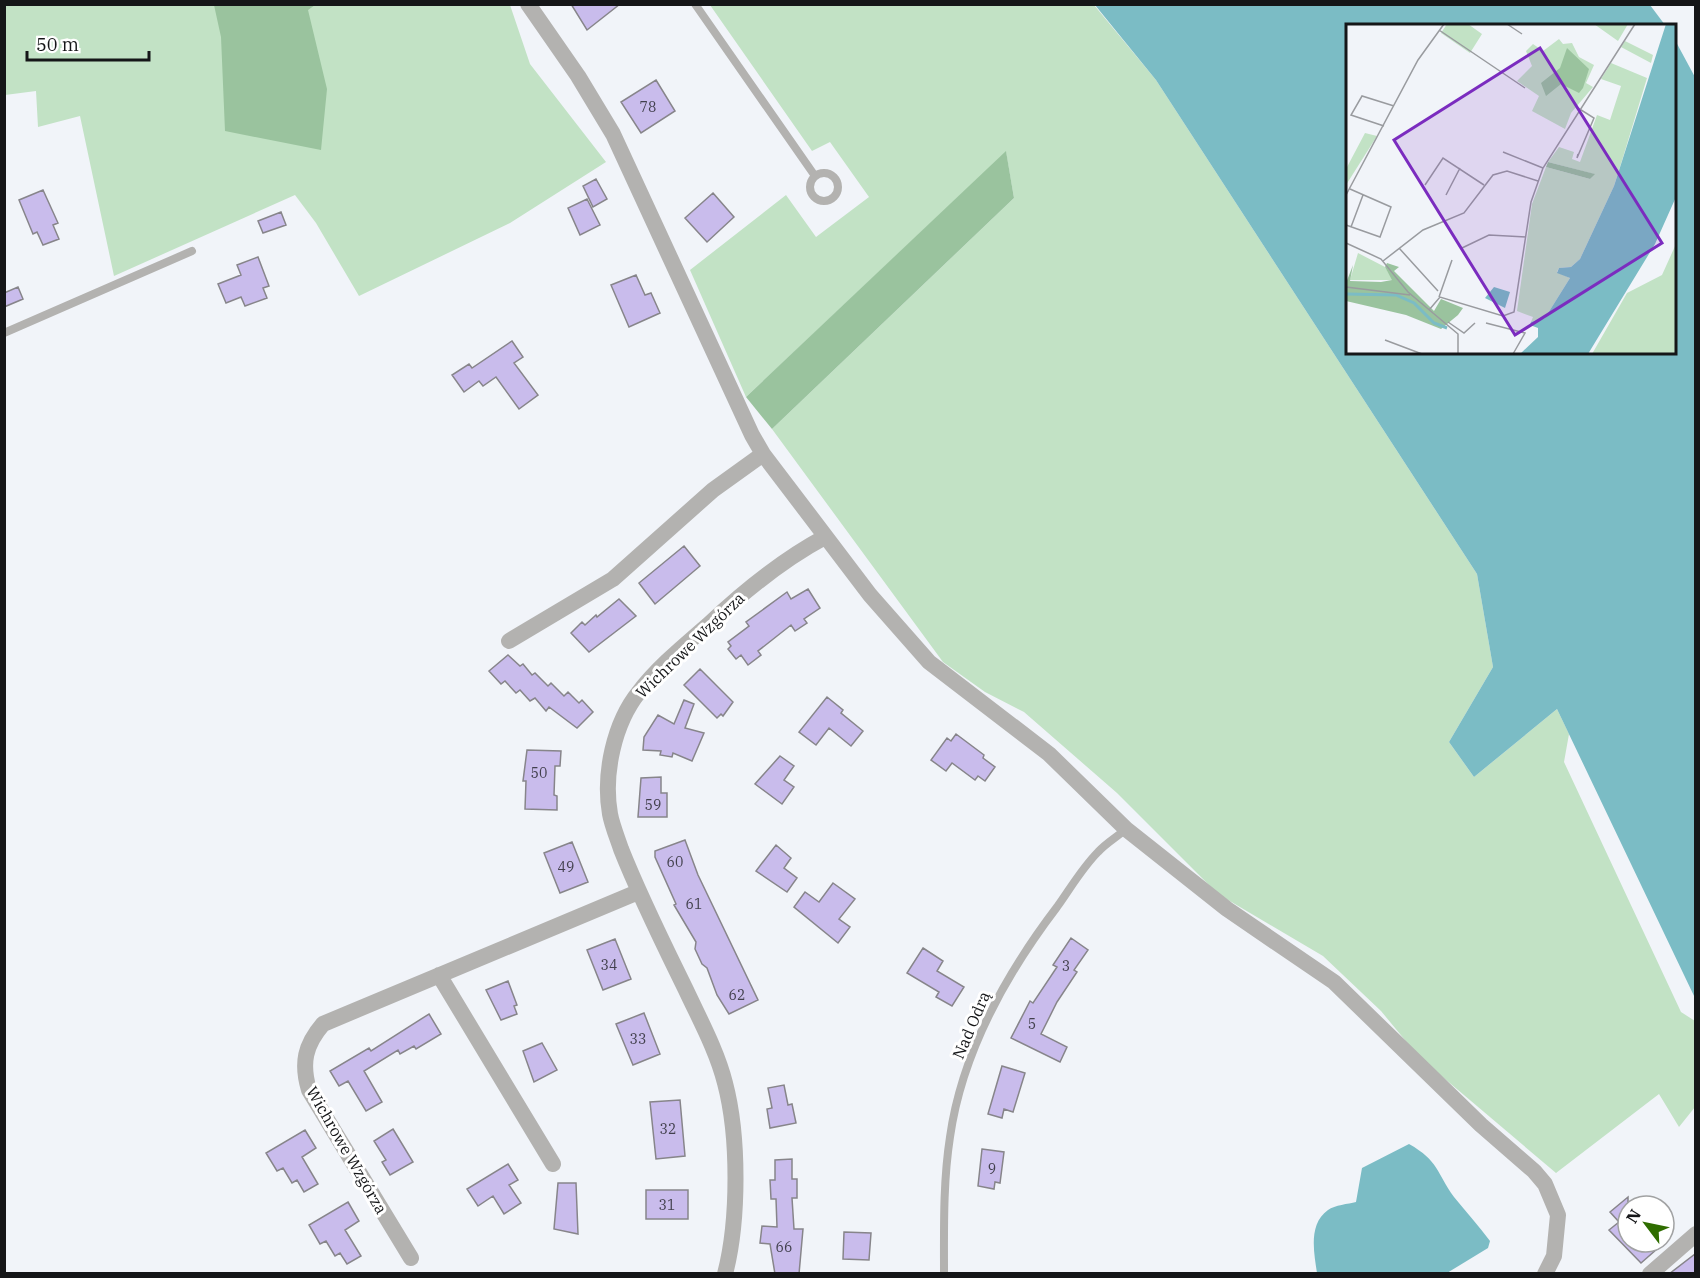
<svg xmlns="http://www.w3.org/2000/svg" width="1700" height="1278" viewBox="0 0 1700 1278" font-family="'IBM Plex Serif',serif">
	<rect width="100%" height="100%" fill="#f1f4f9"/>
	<path fill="#c2e2c5" d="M4,5H510L530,64L606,162L510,223L359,296L316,223L295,195L114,276L80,116L38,127L36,91L5,95Z
		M710,5H1094L1156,80L1477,574L1493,667L1449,742L1474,777L1557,709L1569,734L1564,762L1681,1012L1695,1021V1107L1679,1127L1659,1094L1556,1173L1419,1057L1381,1011L1323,956L1218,894L1117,793L1024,712L985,692L943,662L772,429L1014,198L1006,152L746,397L690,270L786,195L816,237L869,197L830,142L812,151Z"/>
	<path fill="#9ac39e" d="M214,5H315L308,10L327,89L321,150L225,131L221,37Z
		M1006,151L1014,198L772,429L746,397Z"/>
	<path fill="#7bbcc5" d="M1095,5H1650L1665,25L1348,26V352H1674L1675,40L1696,79L1695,998L1557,709L1474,777L1449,742L1493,667L1477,574L1156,80Z
		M1409,1144C1439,1161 1436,1172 1454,1197C1466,1212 1479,1226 1490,1241L1488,1248L1447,1273H1317C1314,1253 1308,1224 1328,1210C1335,1205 1348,1204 1356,1202L1362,1168Z"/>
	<path fill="#c9bcec" stroke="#87858a" stroke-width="1.5" d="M571,4H620L587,30Z
		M656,80L675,111L641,133L621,102Z
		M596,179L607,199L593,207L583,186Z
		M43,190L58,223L53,225L59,239L43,245L37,232L33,234L19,200Z
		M713,193L734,217L707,242L685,218Z
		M587,199L600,225L580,235L568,208Z
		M281,212L286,225L263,233L258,221Z
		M258,257L269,286L263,288L267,298L245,306L241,297L226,303L218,284L241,275L237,265Z
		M636,275L645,295L651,293L660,313L629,327L611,285Z
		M18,287L23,299L4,307V293Z
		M512,341L523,357L514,363L538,395L519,409L496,377L483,386L479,381L464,392L452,375L469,364L472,368Z
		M684,546L700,566L655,604L639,583Z
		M808,589L820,608L804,619L807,623L795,631L791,625L758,651L761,655L748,665L741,655L736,659L728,649L731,646L728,642L749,626L746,622L787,592L791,599Z
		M619,599L636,616L589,652L571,633L582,622L585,625L596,615L597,617Z
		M508,655L520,666L523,664L532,675L535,673L548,686L551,683L564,696L568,692L579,703L582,700L593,712L577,728L549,707L546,711L535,698L530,701L520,690L516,693L505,681L501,684L489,671Z
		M700,669L733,702L723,716L721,714L717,718L684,685Z
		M827,697L843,710L841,713L863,731L851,746L829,728L816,745L799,732Z
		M684,700L694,704L685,728L704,733L692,761L673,753L672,757L660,755L661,751L643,750L644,737L658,715L674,724Z
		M956,734L984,755L983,758L995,767L985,781L978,776L975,780L952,763L946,771L931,760L947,738L951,741Z
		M527,750L561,751L560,766H555L554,795L557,796V810L525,809L526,781H523Z
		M780,756L794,766L784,780L794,787L782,804L755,784Z
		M661,777V793H667V817H638L641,778Z
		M685,840L698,875L758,1000L729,1014L717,995L707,968L702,964L695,949L696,942L674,905L676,904L655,857V851Z
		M572,842L588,882L560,893L544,853Z
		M776,845L791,858L784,868L797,878L787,892L756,871Z
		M833,883L855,899L839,919L850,927L838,943L794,907L805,892L819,902Z
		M1071,938L1088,950L1074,970L1077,972L1057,1002L1041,1034L1067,1047L1060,1062L1011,1038L1030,1001L1033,1003L1057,967L1053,965Z
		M615,939L631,979L603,990L587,950Z
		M923,948L943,961L937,971L964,987L952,1006L936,997L939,992L907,973Z
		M508,981L517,1005L514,1006L517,1014L501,1020L486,990Z
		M644,1013L660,1054L633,1065L616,1024Z
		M429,1014L441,1034L416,1049L414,1046L400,1054L398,1050L364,1071L382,1102L366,1111L348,1081L339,1086L330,1071L369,1048L371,1051Z
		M542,1043L557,1070L534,1082L523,1051Z
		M1002,1066L1025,1073L1013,1112L1004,1109L1002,1118L988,1114Z
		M784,1085L788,1105L792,1104L796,1123L770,1128L767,1109L772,1108L768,1088Z
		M680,1100L685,1156L656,1159L650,1102Z
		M393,1129L413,1162L390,1175L382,1162L386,1160L374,1141Z
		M305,1130L316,1148L302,1157L318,1184L304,1192L297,1180L292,1183L283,1168L277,1171L266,1153Z
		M982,1149L1004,1152L1000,1183L995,1182L994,1189L978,1186Z
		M792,1159V1179H797V1198H792L794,1229H803L799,1274H775L770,1244L760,1243L762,1226L777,1227L776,1199H771L770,1180H775V1160Z
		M508,1164L518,1180L509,1185L521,1203L504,1214L493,1196L478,1206L467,1189Z
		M558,1183H576L578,1234L554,1229Z
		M646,1190H688V1219H646Z
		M1628,1197V1242H1665L1641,1263L1609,1230L1619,1222L1610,1212Z
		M348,1202L359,1221L345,1230L361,1256L347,1264L340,1253L335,1256L326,1241L320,1244L309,1225Z
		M844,1232L871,1233L869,1260L843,1259Z
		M1695,1254V1274H1669Z"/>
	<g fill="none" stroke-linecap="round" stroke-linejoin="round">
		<path stroke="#b3b2b0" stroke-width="8" d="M695,4L815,176
			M810 187a14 14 0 1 1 28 0a14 14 0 1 1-28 0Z
			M4,333L192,251
			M944,1274C944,1228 943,1182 950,1137C962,1052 1006,974 1057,907C1070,889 1082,868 1098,852C1106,843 1117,837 1126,829"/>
		<path stroke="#b3b2b0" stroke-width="16" d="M528,4L578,76L613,134L752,435L763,454L870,595L929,662L1049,754L1126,829L1227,909L1334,982L1481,1125L1534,1171L1545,1184L1558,1215L1554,1256L1545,1274
			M509,641L613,579L713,490L763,454
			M439,975L553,1164
			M411,1258L309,1090C301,1063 305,1045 323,1024L638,892
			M725,1274C739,1220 739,1136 725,1083C717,1051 700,1020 686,990C663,943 640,897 621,849C617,837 612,825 610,814C603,774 614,723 639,692C658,667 684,646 708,625C743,592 782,560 825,537
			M1650,1274L1696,1234"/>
	</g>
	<g text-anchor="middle" stroke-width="6" stroke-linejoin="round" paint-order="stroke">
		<g font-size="14" fill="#42404d">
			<text x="648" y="112">78</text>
			<text x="539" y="778">50</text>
			<text x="653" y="810">59</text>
			<text x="675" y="867">60</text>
			<text x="566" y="872">49</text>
			<text x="694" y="909">61</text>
			<text x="609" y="970">34</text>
			<text x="1066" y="971">3</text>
			<text x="737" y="1000">62</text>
			<text x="1032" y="1029">5</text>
			<text x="638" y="1044">33</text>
			<text x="668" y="1134">32</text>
			<text x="992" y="1174">9</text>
			<text x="667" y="1210">31</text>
			<text x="784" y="1252">66</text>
		</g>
		<g font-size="16" fill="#151618" stroke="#fff">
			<text transform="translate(690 645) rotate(-44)" y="6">Wichrowe Wzgórza</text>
			<text transform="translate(971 1025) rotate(-67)" y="6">Nad Odrą</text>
			<text transform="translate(347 1150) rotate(60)" y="6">Wichrowe Wzgórza</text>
		</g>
	</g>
	<g transform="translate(1346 24)">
		<rect width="330" height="330" fill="#f1f4f9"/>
		<path d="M101,0H122L136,10L124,29L95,9ZM248,0H282L272,17ZM213,15L217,20L226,19L233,33L248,41L240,59L247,63L225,89L219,105L186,87L193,72L171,57L186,42L180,27L187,20L197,27ZM279,17L307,31L305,39L275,23ZM265,39L301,54L278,130L268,162L234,235L225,243L213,244L211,248L224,254L199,294L185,298L187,293L171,287L186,180L200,143L244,155L248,150L202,138L213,123L228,128L226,135L234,138L251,91L264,96L275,62L255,55ZM19,109L31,112L0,161V145ZM330,220V330H246L281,269L316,251ZM12,229L39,243L47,256H4Z" fill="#c2e2c5"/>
		<path d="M221,24L243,45L237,64L233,69L215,60L200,72L195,59L214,44ZM202,138L249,150L244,155L200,143ZM41,239L53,243L48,247L88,287L95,275L117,284L112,291L95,305L60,291L0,277V259L7,241L4,257L35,258L46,256L39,243Z" fill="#9ac39e"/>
		<path d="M320,0H330V173L309,220L242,330H174L192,313V304L184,301L185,298L199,294L224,254L211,249L213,244L225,243L234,235L268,162ZM148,263L164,268L159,284L139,274Z" fill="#7bbcc5"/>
		<path fill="none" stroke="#7bbcc5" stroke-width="3" d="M0,270L50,271L68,279L88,299L101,304"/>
		<path fill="none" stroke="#999b9f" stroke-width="1.5" d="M161,0L176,10M93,6L179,64M232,84L248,94L231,134L232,130M38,102L5,91L16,72L48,82M157,128L197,144M79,161L97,134L138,161M0,171L72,36L98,0M100,171L114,144M0,201L34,213L45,183L4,165M5,203L17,171M0,219L35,235L62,268L112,310V330M53,224L92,267M116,224L143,211L180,213M37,237L77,206L118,189L147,151L161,147L192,157M0,263L64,271M93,273L106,236M83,286L94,273L157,292L168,288L185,178L197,144L289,0M102,298L118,309L129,299M140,299L179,309L167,330M39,316L76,330"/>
		<path fill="#7b2cbf" fill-opacity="0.15" stroke="#7b2cbf" stroke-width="3" d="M194,24L316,219L169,311L48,116Z"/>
		<rect width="330" height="330" fill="none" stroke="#151618" stroke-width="3"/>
	</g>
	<rect width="1700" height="1278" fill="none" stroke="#151618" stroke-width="12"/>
	<g transform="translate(1646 1224) rotate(302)"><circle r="28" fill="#ffffff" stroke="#a1a2a3" stroke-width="1.5"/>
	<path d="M0-4.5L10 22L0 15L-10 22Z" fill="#2f6d00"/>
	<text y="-9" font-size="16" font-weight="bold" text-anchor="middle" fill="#151618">N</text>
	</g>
	<path d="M27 51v9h122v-9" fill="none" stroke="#151618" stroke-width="3"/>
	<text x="36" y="51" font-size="18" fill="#151618" stroke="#ffffff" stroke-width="4.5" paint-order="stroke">50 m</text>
</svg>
